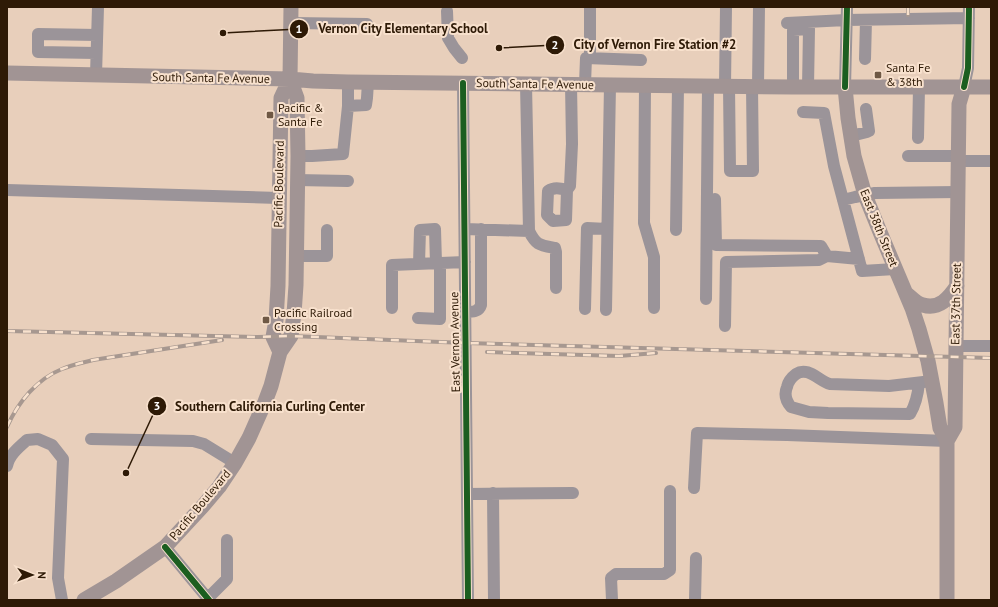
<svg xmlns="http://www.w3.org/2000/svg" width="998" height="607" viewBox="0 0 998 607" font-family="'PT Sans',sans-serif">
	<rect width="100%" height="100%" fill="#e8cfbb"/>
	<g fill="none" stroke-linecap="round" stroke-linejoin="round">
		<path stroke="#9b9499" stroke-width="12" d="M447,11L448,38L454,48L462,58
			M291,23L367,24
			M787,23L846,20L969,18
			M96,53L38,52V34L97,35
			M590,58V7
			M865,59L866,20
			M96,75L98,7
			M463,83L468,600
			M585,84L586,58L641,60
			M645,85L644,223L654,257V308
			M725,86L726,7
			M729,86L730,171H753L752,86
			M758,86L759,7
			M793,87V30L809,29L808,87
			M845,87L847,7
			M964,87L968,68L969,7
			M348,106V82
			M803,112L824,113L834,166L862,271L895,269
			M851,136L867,132L869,131L866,109
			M918,138L919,87
			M298,156H312L343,154L348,106L366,105L367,98L368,82
			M908,156H958
			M958,161H991
			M297,180L348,181
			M7,190L279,198
			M567,190C559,188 554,187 548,191L547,215L553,221L566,220L567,190L570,186L572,144L571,84
			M715,199L716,245L821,246L827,256
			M843,200L855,197L875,193L958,192
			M465,229L529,231L526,84
			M676,230L678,86
			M529,231C536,245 539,245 555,248L556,252V288
			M297,256H327V230
			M419,264L420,230L435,229L436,263
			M706,299L708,86
			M392,308V265L465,262
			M585,309L587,228L607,229
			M606,310L610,85
			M466,312C472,312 479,312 481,305V229
			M418,318L440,319V263
			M725,326L726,262L819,260L827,256L859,259
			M956,346H991
			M919,383C918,394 916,404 910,414L828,413L809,412L791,407C786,401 784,394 787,387C788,382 792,377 796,374C808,366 819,381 830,384L889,386L932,381
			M91,439L193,441L204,444L235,463
			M7,466C9,455 19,447 27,440L38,439L52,445L63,459L58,578L62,600
			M694,488L697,433L787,435L947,441
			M493,493L494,600
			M467,494L573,493
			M165,547L209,600
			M208,598L227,579V540
			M612,600L611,578L616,574H664L670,570V491
			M695,600L696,558"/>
		<path stroke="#a19494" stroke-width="15" d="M7,73L290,79L313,81L348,82L793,87H991
			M845,87L848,118L854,156L865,195L880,232L912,308L919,329L928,361L936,403L940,428L947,441
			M907,294C912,298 917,304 923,305C939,310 949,298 957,286
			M280,352L273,337L276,320L278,286L281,98L290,79
			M84,600L116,581L165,547L202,507L219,487L235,463L249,438L265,402L271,386L280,352L291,336L294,314L296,285L298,156L297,98L290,79L291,7
			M947,600V441L955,427L959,104L964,87"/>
		<g stroke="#a79890" stroke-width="4">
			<path id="rail" d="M908,15V7
				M7,331L258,337L291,336L466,343L991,358
				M487,352L619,356L656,353
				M7,427C18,402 37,379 62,369C72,365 82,363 93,360L222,340"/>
		</g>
		<use href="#rail" stroke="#f8e1cd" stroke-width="2.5" stroke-dasharray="8" stroke-linecap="butt"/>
		<g stroke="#f8e1cd" stroke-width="8">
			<path id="cycleway" d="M463,83L468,600
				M845,87L847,7
				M964,87L968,68L969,7
				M165,547L209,600"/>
		</g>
		<use href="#cycleway" stroke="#1b5e20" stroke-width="6"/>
	</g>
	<g fill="#6f5945" stroke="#f8e1cd" stroke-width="1.5">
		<rect x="874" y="71" width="8" height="8" rx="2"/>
		<rect x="266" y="111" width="8" height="8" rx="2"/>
		<rect x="262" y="316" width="8" height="8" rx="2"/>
	</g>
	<g text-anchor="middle" stroke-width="4" stroke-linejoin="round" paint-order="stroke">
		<g font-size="12" fill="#2e1a06" stroke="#f8e1cd" text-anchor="start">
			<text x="886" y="72">Santa Fe<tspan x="886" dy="14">&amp; 38th</tspan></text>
			<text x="278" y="112">Pacific &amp;<tspan x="278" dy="14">Santa Fe</tspan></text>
			<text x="274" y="317">Pacific Railroad<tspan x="274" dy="14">Crossing</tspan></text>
		</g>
		<g font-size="12" fill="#2e1a06" stroke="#f8e1cd">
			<text transform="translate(211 78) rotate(1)" y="4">South Santa Fe Avenue</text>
			<text transform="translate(535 84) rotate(1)" y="4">South Santa Fe Avenue</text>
			<text transform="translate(279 184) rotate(-89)" y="4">Pacific Boulevard</text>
			<text transform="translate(879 228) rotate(68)" y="4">East 38th Street</text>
			<text transform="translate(956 304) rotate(-89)" y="4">East 37th Street</text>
			<text transform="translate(455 342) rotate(-91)" y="4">East Vernon Avenue</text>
			<text transform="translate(200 505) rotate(-50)" y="4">Pacific Boulevard</text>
		</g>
	</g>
	<path fill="none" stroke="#2e1a06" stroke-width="1.5" d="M223 33L299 29M499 48L555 45M126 473L157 406"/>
	<g fill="#2e1a06" stroke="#f8e1cd" stroke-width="1.5">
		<circle cx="223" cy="33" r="4"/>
		<circle cx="499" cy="48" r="4"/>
		<circle cx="126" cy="473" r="4"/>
		<circle cx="299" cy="29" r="10"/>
		<circle cx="555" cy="45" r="10"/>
		<circle cx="157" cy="406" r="10"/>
	</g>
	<g font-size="12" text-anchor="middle" font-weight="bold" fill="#fff">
		<text x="299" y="33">1</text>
		<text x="555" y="49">2</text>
		<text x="157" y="410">3</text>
	</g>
	<g font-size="13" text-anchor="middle" font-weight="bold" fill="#2e1a06" stroke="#f8e1cd" stroke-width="4" stroke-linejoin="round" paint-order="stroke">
		<text x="403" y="33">Vernon City Elementary School</text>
		<text x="655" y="49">City of Vernon Fire Station #2</text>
		<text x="270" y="411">Southern California Curling Center</text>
	</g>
	<rect width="998" height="607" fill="none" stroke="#2e1a06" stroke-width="16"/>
	<g transform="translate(32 575) rotate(91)" stroke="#f8e1cd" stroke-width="3" paint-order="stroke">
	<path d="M0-3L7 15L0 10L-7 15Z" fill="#2e1a06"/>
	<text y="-6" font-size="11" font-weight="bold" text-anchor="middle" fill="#2e1a06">N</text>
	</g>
</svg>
